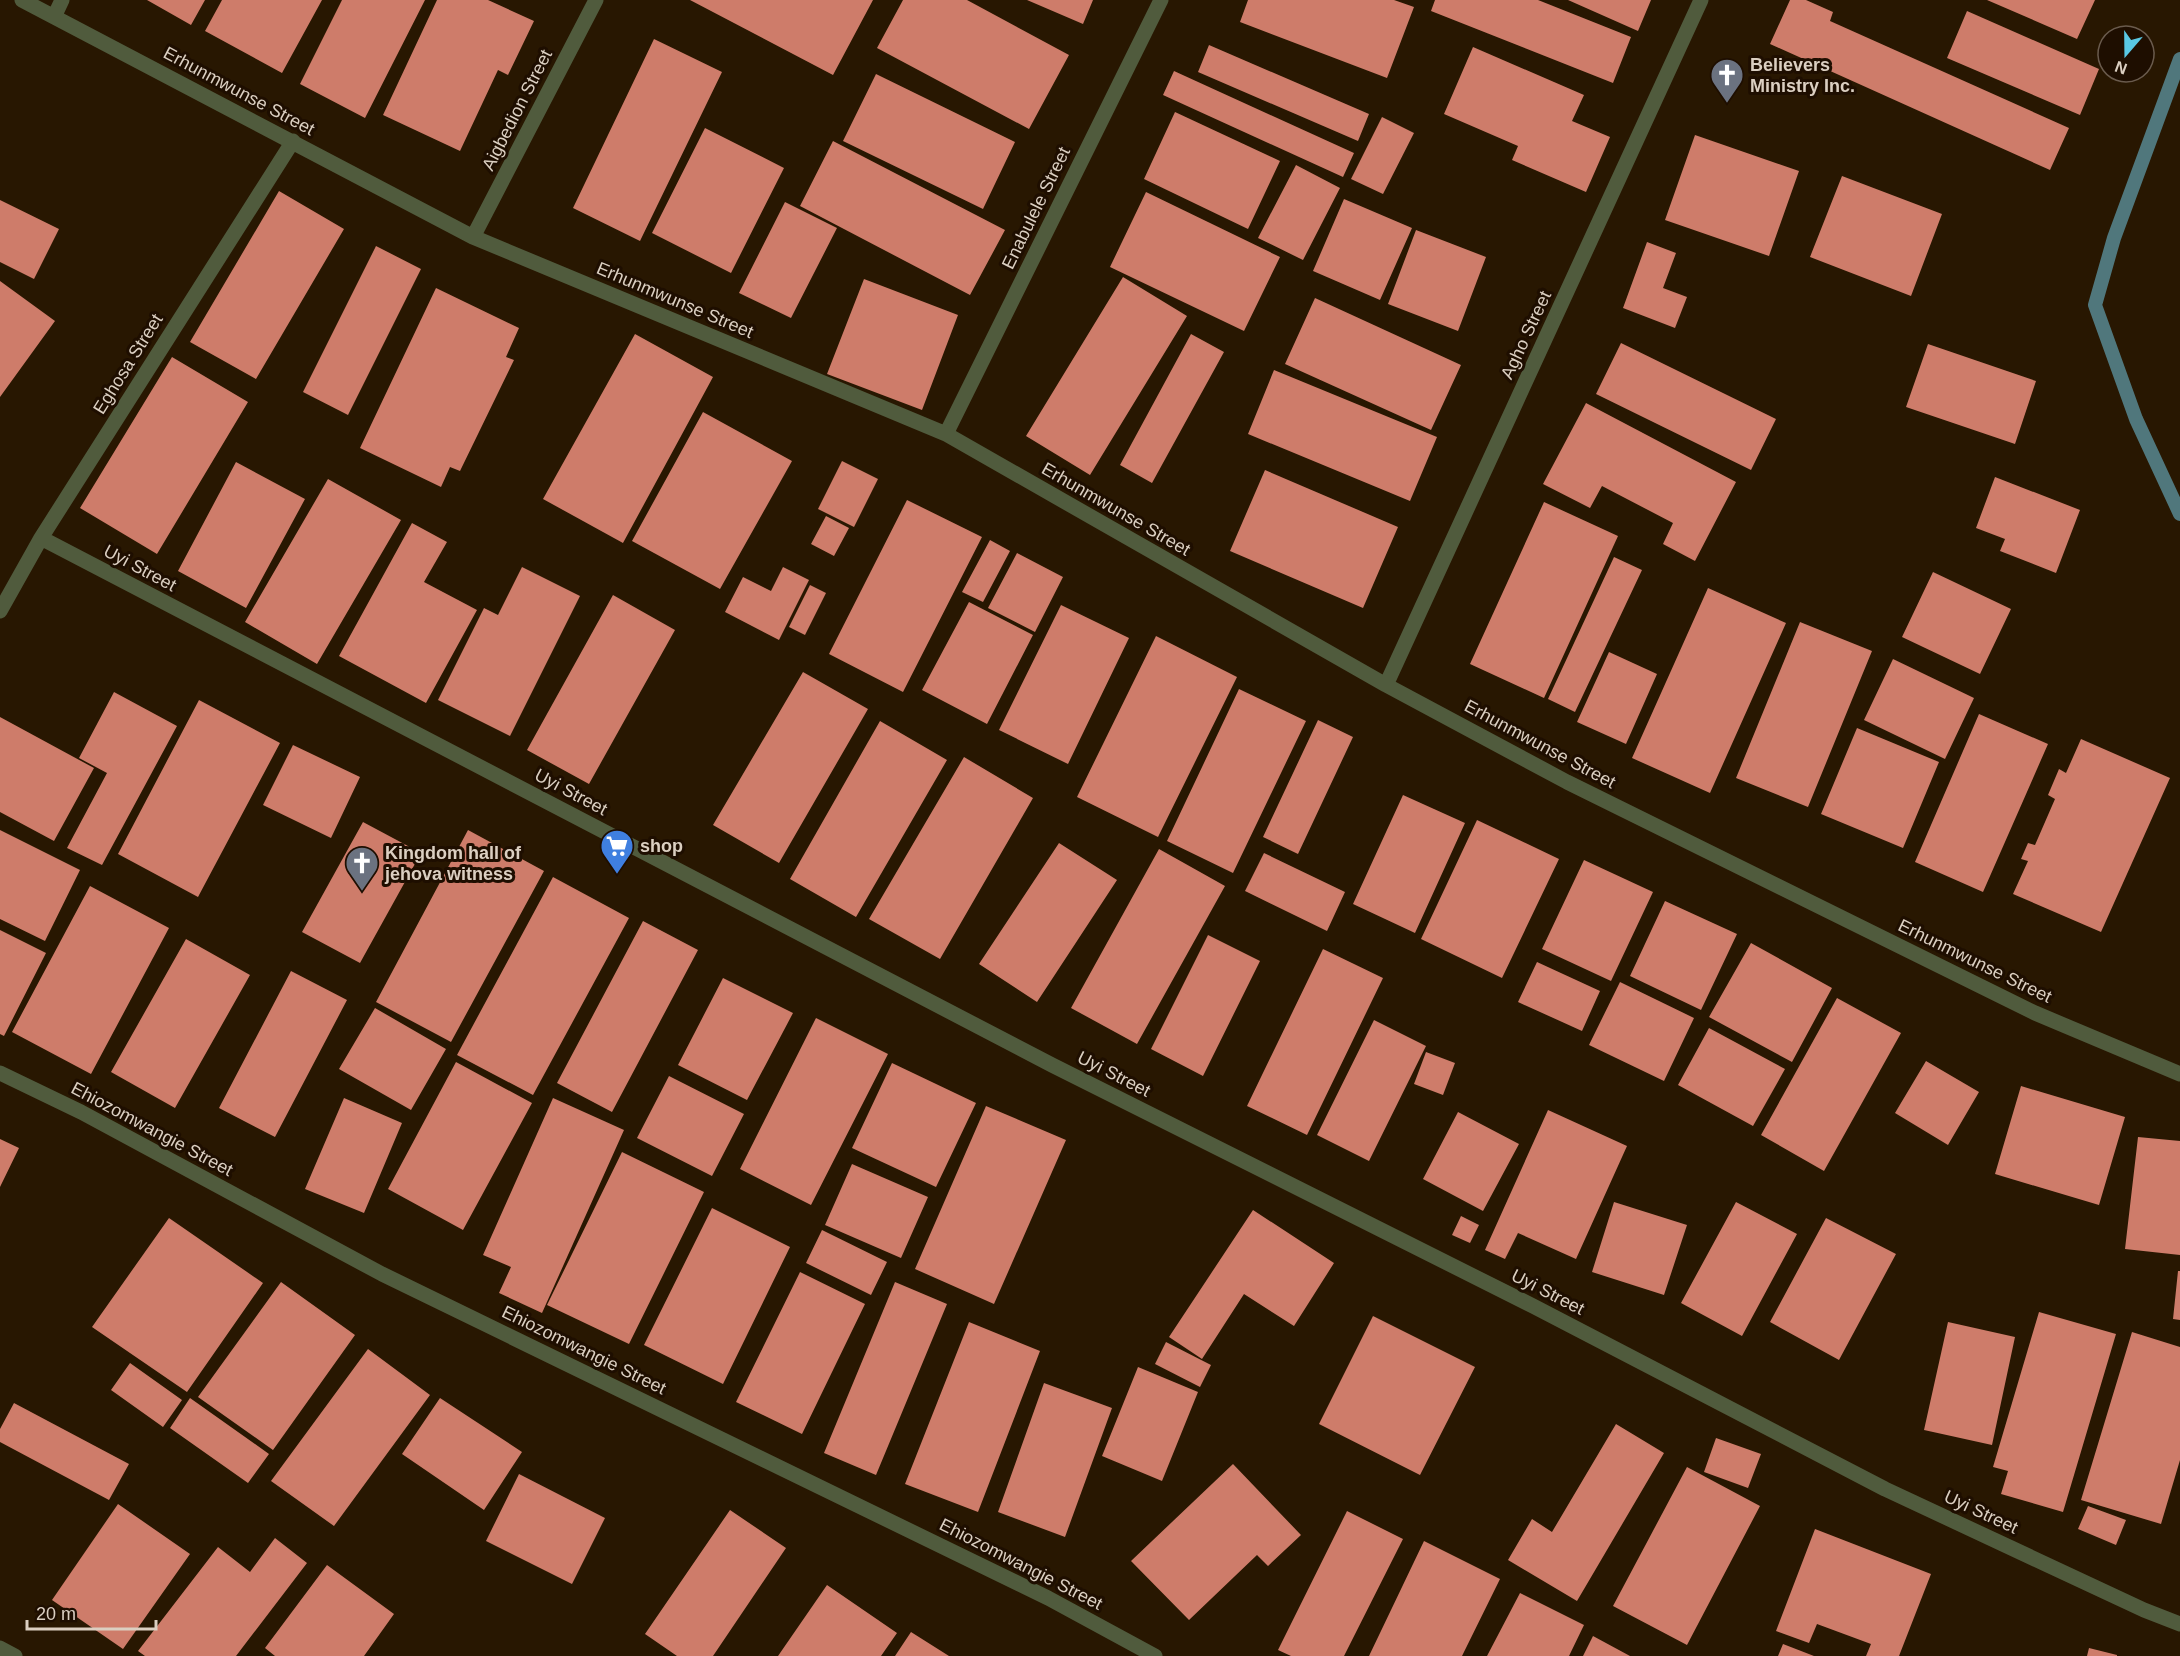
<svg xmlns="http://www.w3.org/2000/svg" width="2180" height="1656" viewBox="0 0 2180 1656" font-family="Helvetica,sans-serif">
	<rect width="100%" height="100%" fill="#281701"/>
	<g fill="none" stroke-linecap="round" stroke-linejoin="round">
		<path stroke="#50777c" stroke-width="14" d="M2180,59L2114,238L2095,305L2136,419L2180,514"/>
	</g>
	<path fill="#ce7c6a" d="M147,0H205L191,25Z
		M222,0H322L282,73L205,31Z
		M342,0H425L365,118L300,84Z
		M437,0H488L534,21L508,75L498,70L460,151L383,115Z
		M690,0H873L833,75Z
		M903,0H967L1069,55L1029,129L877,48Z
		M1027,0H1093L1083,24Z
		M1248,0H1394L1414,7L1387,78L1240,22Z
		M1435,0H1538L1631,37L1613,83L1431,11Z
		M1568,0H1651L1638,31Z
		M1790,0H1806L1833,12L1830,21L2069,128L2050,170L1770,44Z
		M1987,0H2095L2077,39Z
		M1967,11L2099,69L2080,115L1947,58Z
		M654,39L722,72L640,241L573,208Z
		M1209,45L1369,114L1358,141L1198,72Z
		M1473,47L1584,95L1572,121L1610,137L1586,192L1512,160L1518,146L1444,114Z
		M1174,71L1354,153L1343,177L1163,95Z
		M876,74L1015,142L983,209L843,141Z
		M1175,112L1280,161L1248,229L1144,179Z
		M1382,117L1414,133L1383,194L1351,179Z
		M705,128L784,168L731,273L652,233Z
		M1695,135L1799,171L1769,256L1665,220Z
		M833,141L1005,230L970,295L800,206Z
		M1296,165L1340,188L1303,260L1258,238Z
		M1842,176L1942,214L1911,296L1810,257Z
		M279,191L344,229L256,379L190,342Z
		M1146,192L1280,257L1244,331L1110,267Z
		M1344,199L1412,228L1380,300L1313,271Z
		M0,200L59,229L34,279L0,262Z
		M785,202L837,228L791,318L739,293Z
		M1416,230L1486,257L1458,331L1388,304Z
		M1647,242L1676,253L1663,288L1687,297L1675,328L1623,308Z
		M376,246L421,269L348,415L303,392Z
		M1123,277L1187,316L1090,475L1026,436Z
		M864,279L958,315L922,410L827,374Z
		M0,281L55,321L0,397Z
		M436,288L519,328L506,357L514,360L460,471L450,467L441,487L360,448Z
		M1315,298L1461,365L1431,430L1285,364Z
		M635,334L713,377L623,543L543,499Z
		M1191,334L1224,352L1152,483L1120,465Z
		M1621,343L1776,419L1751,470L1596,394Z
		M1928,344L2036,381L2015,444L1906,407Z
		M172,357L248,402L157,554L80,508Z
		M1274,370L1437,437L1410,501L1248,434Z
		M1586,403L1736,482L1695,561L1663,544L1673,523L1602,486L1590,508L1543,484Z
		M703,412L792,461L720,589L632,541Z
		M842,461L878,479L854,527L818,509Z
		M236,462L305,499L246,608L178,571Z
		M1265,470L1398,527L1363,608L1230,551Z
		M1995,477L2080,510L2056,573L2000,551L2005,539L1976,528Z
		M328,479L401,520L317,664L245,622Z
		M907,500L982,537L903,692L829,654Z
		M1544,502L1618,536L1544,698L1470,664Z
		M826,516L849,528L834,556L811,544Z
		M412,523L447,542L424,582L477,610L426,703L339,656Z
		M990,540L1010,551L983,602L962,592Z
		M1017,553L1063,577L1035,632L988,608Z
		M1614,557L1642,570L1575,712L1548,699Z
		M522,567L580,596L510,736L438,700L484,608L498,615Z
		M783,567L809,580L779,640L725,612L743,577L771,591Z
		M1933,572L2011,609L1980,674L1902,637Z
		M810,585L826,593L805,635L789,627Z
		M1708,588L1786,623L1710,793L1632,758Z
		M613,595L675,630L589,784L527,750Z
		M969,602L1033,635L987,724L922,690Z
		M1061,605L1129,638L1068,764L999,730Z
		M1800,622L1872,651L1808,807L1736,778Z
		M1156,636L1237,677L1158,837L1077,797Z
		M1609,652L1657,674L1626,744L1577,722Z
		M1893,659L1974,698L1945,759L1864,720Z
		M803,672L868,709L779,863L713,825Z
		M1239,689L1306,721L1233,873L1167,841Z
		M114,692L177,726L102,865L67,848L107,773L79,758Z
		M199,700L280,743L198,897L118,854Z
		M1979,714L2048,744L1983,892L1915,862Z
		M0,717L94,768L54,841L0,812Z
		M1318,720L1353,737L1298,854L1263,837Z
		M880,721L947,760L856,917L790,879Z
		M1857,728L1939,762L1903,848L1821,814Z
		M2081,739L2170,778L2101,932L2013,894L2028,861L2021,859L2028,843L2035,845L2055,799L2048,795L2059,769L2066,773Z
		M293,745L360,777L331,838L263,805Z
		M964,757L1033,798L940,959L869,919Z
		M1403,795L1465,823L1415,933L1353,904Z
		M1477,820L1559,859L1502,978L1421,939Z
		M363,822L421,853L360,963L302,932Z
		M0,830L80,870L45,941L0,919Z
		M468,830L544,871L451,1042L376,1002Z
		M1059,843L1117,880L1037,1002L979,964Z
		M1159,849L1225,886L1137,1044L1071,1008Z
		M1264,853L1345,892L1327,931L1245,891Z
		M1584,860L1653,892L1611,981L1542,949Z
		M553,877L629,918L533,1095L457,1055Z
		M90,886L169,928L91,1074L12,1032Z
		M1665,901L1737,934L1701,1010L1630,976Z
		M643,921L698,950L612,1112L557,1083Z
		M0,930L46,953L4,1036L0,1034Z
		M1208,935L1260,961L1203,1076L1151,1049Z
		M186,939L250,975L175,1108L111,1072Z
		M1751,943L1832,988L1792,1062L1709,1017Z
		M1323,949L1383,978L1307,1135L1247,1106Z
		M1537,962L1600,991L1582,1031L1518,1002Z
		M291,971L347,1000L275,1137L219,1108Z
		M723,978L793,1013L747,1100L678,1065Z
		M1620,982L1694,1018L1664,1081L1589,1045Z
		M1837,998L1901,1033L1824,1171L1761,1135Z
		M375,1008L446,1049L411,1110L339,1069Z
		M816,1018L888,1054L811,1205L740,1169Z
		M1374,1020L1426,1046L1369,1161L1317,1135Z
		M1709,1028L1785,1069L1753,1126L1678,1085Z
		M1426,1052L1455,1063L1443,1095L1414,1084Z
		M1926,1061L1979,1092L1948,1145L1895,1113Z
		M456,1062L532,1103L463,1230L388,1189Z
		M892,1063L976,1103L936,1187L852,1148Z
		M669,1076L744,1114L712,1176L637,1138Z
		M2021,1086L2125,1117L2099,1205L1995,1174Z
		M344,1098L402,1123L364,1213L305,1189Z
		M553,1098L624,1130L542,1313L499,1293L511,1267L483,1255Z
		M986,1106L1066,1140L994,1304L915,1269Z
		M1548,1110L1627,1146L1576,1259L1518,1233L1505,1259L1485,1250Z
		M1458,1112L1519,1144L1483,1211L1423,1179Z
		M2138,1137L2180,1141V1255L2125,1249Z
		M0,1139L19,1148L0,1187Z
		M622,1152L704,1192L629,1344L547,1305Z
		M852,1164L928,1197L901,1258L825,1225Z
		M1614,1202L1687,1225L1664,1295L1592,1272Z
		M1736,1202L1797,1234L1742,1336L1681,1303Z
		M712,1208L790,1247L723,1384L644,1345Z
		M1253,1210L1334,1263L1294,1326L1244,1294L1202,1359L1169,1337Z
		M1461,1216L1479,1225L1470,1243L1452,1235Z
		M169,1218L263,1283L187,1392L92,1327Z
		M1826,1218L1896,1254L1839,1360L1770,1322Z
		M822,1230L887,1262L871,1295L806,1263Z
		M2178,1271H2180V1320L2173,1319Z
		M800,1272L865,1304L802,1434L736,1402Z
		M281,1282L355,1335L273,1450L198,1397Z
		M895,1282L947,1304L876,1475L824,1453Z
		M2039,1312L2116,1334L2063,1512L2001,1494L2008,1471L1993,1467Z
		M1373,1316L1475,1367L1420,1475L1319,1424Z
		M969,1322L1040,1351L978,1512L905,1484Z
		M1948,1322L2015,1337L1992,1445L1924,1430Z
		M2132,1332L2180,1347V1460L2161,1524L2081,1500Z
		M1166,1342L1211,1365L1200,1387L1155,1364Z
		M368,1349L430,1395L334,1526L271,1481Z
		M130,1363L182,1400L163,1427L111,1390Z
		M1138,1367L1198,1392L1162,1481L1102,1456Z
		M1044,1383L1112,1408L1065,1537L998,1512Z
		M190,1398L269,1454L248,1483L170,1428Z
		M440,1398L522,1452L484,1510L402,1454Z
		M14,1403L129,1464L109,1500L0,1442V1429Z
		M1616,1424L1664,1453L1577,1601L1508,1560L1532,1519L1552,1532Z
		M1716,1438L1761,1454L1748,1488L1704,1472Z
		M1233,1464L1301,1535L1268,1566L1257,1555L1189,1620L1131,1561Z
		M1687,1467L1760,1506L1687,1645L1613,1606Z
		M519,1474L605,1518L572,1584L486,1541Z
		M118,1504L190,1554L123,1649L52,1600Z
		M2088,1506L2126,1520L2116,1545L2078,1529Z
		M730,1510L786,1548L713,1656H677L645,1634Z
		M1347,1511L1403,1539L1344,1656H1291L1278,1650Z
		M1815,1529L1931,1574L1899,1656H1866L1871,1644L1817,1624L1809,1643L1776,1631Z
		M275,1538L307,1563L236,1656H145L138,1651L218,1547L250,1572Z
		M1424,1541L1500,1579L1462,1656H1369Z
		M327,1565L394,1614L364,1656H275L265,1648Z
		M827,1585L897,1633L881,1656H778Z
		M1520,1593L1584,1625L1569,1656H1487Z
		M911,1632L949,1656H895Z
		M1593,1636L1630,1656H1583Z
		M1783,1644L1814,1656H1778Z
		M2089,1648L2117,1655V1656H2087Z"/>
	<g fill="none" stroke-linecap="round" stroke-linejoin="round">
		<path stroke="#505b3d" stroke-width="15" d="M22,0L473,237L946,434L1386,685L1567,782L2035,1013L2180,1074
			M54,17L62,0
			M473,237L596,0
			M946,434L1161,0
			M41,538L1052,1065L1533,1306L1885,1489L2144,1610L2180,1624
			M0,611L41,538L293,141
			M1386,685L1701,0
			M0,1073L81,1112L382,1274L1048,1598L1155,1656
			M0,1648L15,1656"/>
	</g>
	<defs>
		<g id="church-pin" transform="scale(1.725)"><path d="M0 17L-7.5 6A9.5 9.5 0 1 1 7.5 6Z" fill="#6b7280" stroke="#1e0e00"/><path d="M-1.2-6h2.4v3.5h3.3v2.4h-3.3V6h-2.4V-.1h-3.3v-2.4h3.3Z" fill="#fff"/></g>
		<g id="supermarket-pin" transform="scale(1.725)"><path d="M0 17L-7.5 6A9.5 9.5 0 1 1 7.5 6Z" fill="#3f7fe0" stroke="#1e0e00"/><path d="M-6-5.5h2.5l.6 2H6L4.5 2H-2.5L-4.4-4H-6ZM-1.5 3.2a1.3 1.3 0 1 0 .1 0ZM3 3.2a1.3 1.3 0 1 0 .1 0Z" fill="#fff"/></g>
	</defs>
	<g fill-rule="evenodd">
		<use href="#church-pin" x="1727" y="75"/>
		<use href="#supermarket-pin" x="617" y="846"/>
		<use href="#church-pin" x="362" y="863"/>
	</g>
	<g text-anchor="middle" stroke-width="6" stroke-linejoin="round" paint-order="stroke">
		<g font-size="18" font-weight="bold" fill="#dbcfc1" stroke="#1e0e00" text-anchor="start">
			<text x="1750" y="71">Believers<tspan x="1750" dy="21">Ministry Inc.</tspan></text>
			<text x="640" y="852">shop</text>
			<text x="385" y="859">Kingdom hall of<tspan x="385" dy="21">jehova witness</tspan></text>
		</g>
		<g font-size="18" fill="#dbcfc1" stroke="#1e0e00">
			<text transform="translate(239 91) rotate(28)" y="6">Erhunmwunse Street</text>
			<text transform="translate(517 110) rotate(-63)" y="6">Aigbedion Street</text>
			<text transform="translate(1036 208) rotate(-64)" y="6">Enabulele Street</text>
			<text transform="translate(675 300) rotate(23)" y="6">Erhunmwunse Street</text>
			<text transform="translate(1526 335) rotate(-65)" y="6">Agho Street</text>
			<text transform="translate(128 364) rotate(-58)" y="6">Eghosa Street</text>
			<text transform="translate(1116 509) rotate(30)" y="6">Erhunmwunse Street</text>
			<text transform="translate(140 568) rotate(28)" y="6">Uyi Street</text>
			<text transform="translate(1540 744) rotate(28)" y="6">Erhunmwunse Street</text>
			<text transform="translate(571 792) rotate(28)" y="6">Uyi Street</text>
			<text transform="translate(1975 961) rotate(26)" y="6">Erhunmwunse Street</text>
			<text transform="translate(1114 1074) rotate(27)" y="6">Uyi Street</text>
			<text transform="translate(152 1129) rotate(28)" y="6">Ehiozomwangie Street</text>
			<text transform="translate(1548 1292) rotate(27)" y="6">Uyi Street</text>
			<text transform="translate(584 1350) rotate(26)" y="6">Ehiozomwangie Street</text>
			<text transform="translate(1981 1512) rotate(25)" y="6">Uyi Street</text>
			<text transform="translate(1021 1564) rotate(27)" y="6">Ehiozomwangie Street</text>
		</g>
	</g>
	<g transform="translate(2126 54) rotate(200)"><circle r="28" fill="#1e0e00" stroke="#6a5b4d" stroke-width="1.5"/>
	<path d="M0-4.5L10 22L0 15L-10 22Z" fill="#59c8e4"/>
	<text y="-9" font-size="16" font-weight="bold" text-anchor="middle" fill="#dbcfc1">N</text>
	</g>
	<path d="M27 1620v9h129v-9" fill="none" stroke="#dbcfc1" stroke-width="3"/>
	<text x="36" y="1620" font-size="18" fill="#dbcfc1" stroke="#1e0e00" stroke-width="4.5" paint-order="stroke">20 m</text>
</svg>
